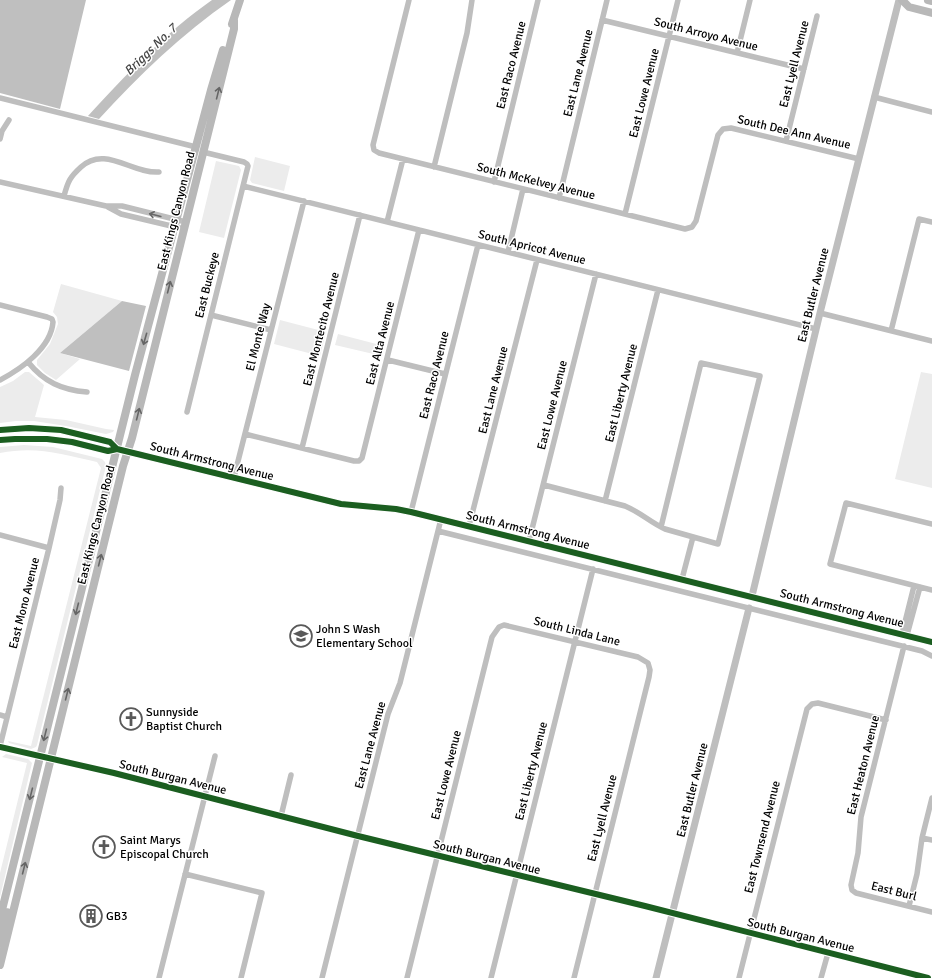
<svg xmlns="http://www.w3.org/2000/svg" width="932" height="978" viewBox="0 0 932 978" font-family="Signika,sans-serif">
	<rect width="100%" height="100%" fill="#fff"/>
	<path fill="#ececec" d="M255,157L290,166L284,191L252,183L250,180Z
		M216,161L239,166L241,170L224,238L199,232Z
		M61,284L122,301L60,353L80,359L56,380L45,373L37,365V360L50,344L58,324L57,317L53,312Z
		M280,320L326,332L320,356L274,344Z
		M338,334L384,346L382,356L335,345Z
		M25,372H29L44,385L35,417L66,420L106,429L114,430L113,432L106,434L66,426L34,421H16L0,423V387L13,381Z
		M921,372L932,374V488L895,479Z
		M24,445L53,447L102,459L105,462L106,466L37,745L36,747L31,749L9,743L8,741L31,746L101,468L97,462C61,454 37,446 0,453V447Z
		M6,754L28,759L32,763L0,897V873L27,763L2,757Z"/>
	<path fill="#bfbfbf" d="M0,0H86L60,109L0,93Z
		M212,0H231C182,34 139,75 99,119L88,116C126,75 166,32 212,0Z
		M122,301L146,306L129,371L60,353Z"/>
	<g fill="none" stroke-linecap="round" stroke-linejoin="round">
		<path stroke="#bebebe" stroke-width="5.5" d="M409,0L373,145L374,150L379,153L685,229L692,227L696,221L718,135L723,129L731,128L859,159
			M602,20L804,69
			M737,53L750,0
			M874,97L932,112
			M0,98L196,147
			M0,139L2,131L9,120
			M786,141L817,16
			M434,167L467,33L472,0
			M0,182L106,206H122L186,222
			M494,182L538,0
			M243,186L816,329
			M64,196C68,181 70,177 81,167C105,145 132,174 159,172
			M559,198L607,0
			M108,207L121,214L184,229
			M625,214L678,0
			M387,222L403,159
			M508,252L523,189
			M0,305L47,317L52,319L53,322C51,348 21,369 0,380
			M820,313L932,341
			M211,315L271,330
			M891,331L919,219L932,222
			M388,360L445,374
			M28,362C44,382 62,390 87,392
			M187,412L248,166L247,164L244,162L203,152
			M245,434L354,461H359L362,458L419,230
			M302,448L360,215
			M234,477L304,201
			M544,485L625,506C640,512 651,523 665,529L718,544L760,376L701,363L661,527
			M605,501L658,290
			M411,512L478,245
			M932,524L846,503L830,564L932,590
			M469,526L537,260
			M438,531L922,651L932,656
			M0,535L49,548
			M529,541L596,274
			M682,579L693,537
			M902,634L914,586
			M907,635L920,587
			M904,646L861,817L858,853L851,885L852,890L856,893L932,912
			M0,715L7,717
			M0,746L49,548L60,500L61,488
			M0,747L114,773L358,836L645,906L928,978
			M281,816L291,775
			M922,838L932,840
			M185,874L262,893L241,978
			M909,906L917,874L922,838L932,798
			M159,978L215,756
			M322,978L388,714L400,683L441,519
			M407,978L492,637L499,627L504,625L638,657L648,663L650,670L649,677L574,978
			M491,978L593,569
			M739,978L807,709L812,704L818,703L886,720
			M821,978L828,953"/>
		<path stroke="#bebebe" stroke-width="7" d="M0,430L29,428L61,430L110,442L117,449
			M0,440L15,439H47L72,442L108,451L117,449L341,504L396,509L411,512L932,642
			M752,596L820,313L899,0
			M656,978L749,608"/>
		<path stroke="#b8b8b8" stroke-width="8" d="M902,0L909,7L932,13
			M928,0L932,1
			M232,24L240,0
			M0,918L135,375L211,90L223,50
			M4,946L1,943L0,936L7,912
			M0,965L123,466L132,438L234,29V20"/>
		<g stroke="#fff" stroke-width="8">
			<path id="cycleway" d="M0,430L29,428L61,430L110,442L117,449
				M0,440L15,439H47L72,442L108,451L117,449L341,504L396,509L411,512L932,642
				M0,747L114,773L358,836L645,906L928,978"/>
		</g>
		<use href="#cycleway" stroke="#1b5e20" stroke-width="6"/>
	</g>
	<defs><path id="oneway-shaft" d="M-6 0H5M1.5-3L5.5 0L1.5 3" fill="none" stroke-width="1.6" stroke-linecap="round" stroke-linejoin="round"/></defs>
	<g stroke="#656565">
		<use href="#oneway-shaft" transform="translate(218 93) rotate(-76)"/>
		<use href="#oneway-shaft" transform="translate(169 287) rotate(-76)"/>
		<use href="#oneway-shaft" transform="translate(145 339) rotate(106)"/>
		<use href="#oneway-shaft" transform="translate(138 414) rotate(-76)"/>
		<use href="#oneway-shaft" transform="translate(100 560) rotate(-76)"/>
		<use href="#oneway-shaft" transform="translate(77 609) rotate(104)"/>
		<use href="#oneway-shaft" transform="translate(67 694) rotate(-76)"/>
		<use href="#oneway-shaft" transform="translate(45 735) rotate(104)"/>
		<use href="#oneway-shaft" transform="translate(31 794) rotate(104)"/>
		<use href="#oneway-shaft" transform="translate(24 868) rotate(-76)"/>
	</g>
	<use stroke="#686868" href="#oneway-shaft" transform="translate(155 215) rotate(-166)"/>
	<defs>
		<g id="school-ring" transform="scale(1.15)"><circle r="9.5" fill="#fff" stroke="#595959" stroke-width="1.5"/><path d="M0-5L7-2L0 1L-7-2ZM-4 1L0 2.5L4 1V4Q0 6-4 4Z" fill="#595959"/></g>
		<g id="church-ring" transform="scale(1.15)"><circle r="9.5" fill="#fff" stroke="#595959" stroke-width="1.5"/><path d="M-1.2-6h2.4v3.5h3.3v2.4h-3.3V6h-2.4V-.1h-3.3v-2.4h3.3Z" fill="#595959"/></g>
		<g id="building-ring" transform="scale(1.15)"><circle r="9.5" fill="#fff" stroke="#595959" stroke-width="1.5"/><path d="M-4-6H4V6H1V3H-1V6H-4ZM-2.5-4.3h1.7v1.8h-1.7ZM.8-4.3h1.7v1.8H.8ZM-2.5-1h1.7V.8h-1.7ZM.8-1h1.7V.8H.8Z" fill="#595959"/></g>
	</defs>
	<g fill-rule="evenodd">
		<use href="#school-ring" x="301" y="636"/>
		<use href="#church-ring" x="131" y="719"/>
		<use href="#church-ring" x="104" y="847"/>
		<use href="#building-ring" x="91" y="916"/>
	</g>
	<g text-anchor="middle" stroke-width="3" stroke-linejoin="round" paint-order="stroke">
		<g font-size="12" fill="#000" stroke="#fff">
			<text transform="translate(706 34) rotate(14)" y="4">South Arroyo Avenue</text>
			<text transform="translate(794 64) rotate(-76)" y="4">East Lyell Avenue</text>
			<text transform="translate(511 65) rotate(-76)" y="4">East Raco Avenue</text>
			<text transform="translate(578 73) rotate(-76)" y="4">East Lane Avenue</text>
			<text transform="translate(644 93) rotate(-76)" y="4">East Lowe Avenue</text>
			<text transform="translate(794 132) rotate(13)" y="4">South Dee Ann Avenue</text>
			<text transform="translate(536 181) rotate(14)" y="4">South McKelvey Avenue</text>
			<text transform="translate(176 211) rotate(-76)" y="4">East Kings Canyon Road</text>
			<text transform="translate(532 247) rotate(14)" y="4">South Apricot Avenue</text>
			<text transform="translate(207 285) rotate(-76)" y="4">East Buckeye</text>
			<text transform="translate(813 295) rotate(-76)" y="4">East Butler Avenue</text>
			<text transform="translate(321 329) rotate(-76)" y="4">East Montecito Avenue</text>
			<text transform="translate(258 337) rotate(-76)" y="4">El Monte Way</text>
			<text transform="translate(380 343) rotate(-76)" y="4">East Alta Avenue</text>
			<text transform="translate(434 375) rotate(-76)" y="4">East Raco Avenue</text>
			<text transform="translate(493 390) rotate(-76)" y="4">East Lane Avenue</text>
			<text transform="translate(621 393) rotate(-76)" y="4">East Liberty Avenue</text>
			<text transform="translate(552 405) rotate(-76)" y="4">East Lowe Avenue</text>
			<text transform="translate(212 461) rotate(14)" y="4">South Armstrong Avenue</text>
			<text transform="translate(96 525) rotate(-76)" y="4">East Kings Canyon Road</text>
			<text transform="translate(528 530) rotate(14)" y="4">South Armstrong Avenue</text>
			<text transform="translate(24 603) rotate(-76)" y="4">East Mono Avenue</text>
			<text transform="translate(842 608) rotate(14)" y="4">South Armstrong Avenue</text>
			<text transform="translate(577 631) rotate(14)" y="4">South Linda Lane</text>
			<text transform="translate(370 745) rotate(-75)" y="4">East Lane Avenue</text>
			<text transform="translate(863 765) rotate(-76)" y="4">East Heaton Avenue</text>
			<text transform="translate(531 771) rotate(-76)" y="4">East Liberty Avenue</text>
			<text transform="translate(446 775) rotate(-76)" y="4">East Lowe Avenue</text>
			<text transform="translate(173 777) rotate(14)" y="4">South Burgan Avenue</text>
			<text transform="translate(692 790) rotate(-76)" y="4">East Butler Avenue</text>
			<text transform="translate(602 818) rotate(-76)" y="4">East Lyell Avenue</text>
			<text transform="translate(762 837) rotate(-76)" y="4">East Townsend Avenue</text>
			<text transform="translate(487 857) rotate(14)" y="4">South Burgan Avenue</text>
			<text transform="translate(894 891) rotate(14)" y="4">East Burl</text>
			<text transform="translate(801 935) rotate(14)" y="4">South Burgan Avenue</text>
		</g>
		<g font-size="12" fill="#000" stroke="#fff" text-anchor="start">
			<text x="316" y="633">John S Wash<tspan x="316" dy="14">Elementary School</tspan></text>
			<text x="146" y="716">Sunnyside<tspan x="146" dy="14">Baptist Church</tspan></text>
			<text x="120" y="844">Saint Marys<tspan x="120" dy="14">Episcopal Church</tspan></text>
			<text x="106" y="920">GB3</text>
		</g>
		<g font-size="13" font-style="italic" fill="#444" stroke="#fff">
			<text transform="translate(150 49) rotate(-44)" y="5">Briggs No. 7</text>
		</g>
	</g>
</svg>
